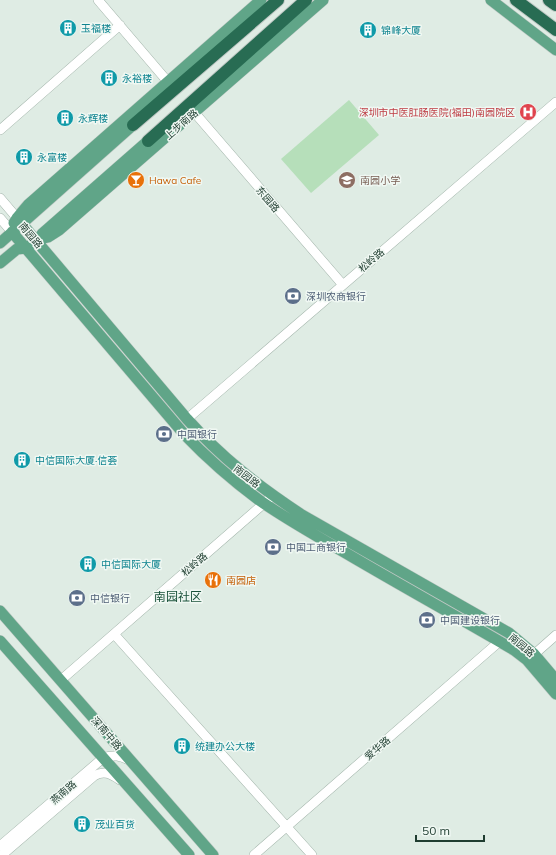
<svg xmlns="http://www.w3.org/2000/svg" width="556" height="855" viewBox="0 0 556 855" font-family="Mulish,'Noto Sans SC',sans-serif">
	<rect width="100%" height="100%" fill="#dfece4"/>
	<path fill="#b6dfba" d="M349,100L379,135L311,193L281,159Z"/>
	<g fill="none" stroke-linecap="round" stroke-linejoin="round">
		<g stroke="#a2b4aa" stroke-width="10">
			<path id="minor" d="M98,0L168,82
				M194,112L343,285
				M0,130L120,25
				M0,198L17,218
				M0,218L12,232
				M187,419L556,102
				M114,634L312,855
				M530,658L556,635
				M61,680L269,499
				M0,846L103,758C114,754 121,756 131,761
				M2,855L94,776C104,770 111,774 120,780
				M254,855L500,641"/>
		</g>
		<g stroke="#c0c9c5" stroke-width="12">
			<path id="major" d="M491,0L556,50
				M17,218L187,419C222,458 258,486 302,515L509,633L534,654L556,680
				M14,223L17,218L28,205L261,0
				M12,232L184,434C207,458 232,480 259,500C286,519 315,535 344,552C400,585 458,617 514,650L527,660L556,694
				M42,234L148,141
				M36,240L48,237L59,230L323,0
				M0,243L133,125
				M0,263L17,249L26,248L29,246
				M0,611L213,855
				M0,641L189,855"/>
		</g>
		<g stroke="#c0c9c5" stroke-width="14">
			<path id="highway" d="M516,0L556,30
				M549,0L556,5
				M133,125L278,0
				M148,141L306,0"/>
		</g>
		<use href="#minor" stroke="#fff" stroke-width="9"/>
		<use href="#major" stroke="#60a588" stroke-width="11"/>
		<use href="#highway" stroke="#286c53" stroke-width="12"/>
	</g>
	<defs>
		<g id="building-disc" transform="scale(0.9)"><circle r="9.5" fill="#0f9aa8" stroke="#f0f8f3"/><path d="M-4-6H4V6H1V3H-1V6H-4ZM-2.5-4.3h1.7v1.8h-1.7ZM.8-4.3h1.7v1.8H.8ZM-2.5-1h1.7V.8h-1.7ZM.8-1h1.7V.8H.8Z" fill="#fff"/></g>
		<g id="hospital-disc" transform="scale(0.9)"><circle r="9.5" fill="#e0444e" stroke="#f0f8f3"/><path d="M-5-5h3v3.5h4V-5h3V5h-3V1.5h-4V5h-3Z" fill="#fff"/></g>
		<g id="bar-disc" transform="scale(0.9)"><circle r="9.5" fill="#e8710a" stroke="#f0f8f3"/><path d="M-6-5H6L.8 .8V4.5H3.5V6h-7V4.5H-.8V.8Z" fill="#fff"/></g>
		<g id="school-disc" transform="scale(0.9)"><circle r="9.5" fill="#8d6e63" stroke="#f0f8f3"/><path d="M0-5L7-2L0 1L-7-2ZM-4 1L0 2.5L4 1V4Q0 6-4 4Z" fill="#fff"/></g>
		<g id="bank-disc" transform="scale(0.9)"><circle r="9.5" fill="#5c6f8a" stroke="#f0f8f3"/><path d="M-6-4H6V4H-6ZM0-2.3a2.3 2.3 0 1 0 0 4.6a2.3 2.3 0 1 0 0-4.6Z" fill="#fff"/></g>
		<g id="restaurant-disc" transform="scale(0.9)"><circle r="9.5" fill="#e8710a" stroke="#f0f8f3"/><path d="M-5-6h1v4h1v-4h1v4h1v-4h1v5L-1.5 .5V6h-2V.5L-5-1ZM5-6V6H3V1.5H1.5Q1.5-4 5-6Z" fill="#fff"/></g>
	</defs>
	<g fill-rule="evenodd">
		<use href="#building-disc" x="68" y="28"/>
		<use href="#building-disc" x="368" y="30"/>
		<use href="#building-disc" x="109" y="78"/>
		<use href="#hospital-disc" x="528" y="112"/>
		<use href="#building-disc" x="65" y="118"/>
		<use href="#building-disc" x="24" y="157"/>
		<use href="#bar-disc" x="136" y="180"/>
		<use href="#school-disc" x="347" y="180"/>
		<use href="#bank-disc" x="293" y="296"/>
		<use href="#bank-disc" x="164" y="434"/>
		<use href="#building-disc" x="22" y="460"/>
		<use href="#bank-disc" x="273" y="547"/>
		<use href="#building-disc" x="88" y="564"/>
		<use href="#restaurant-disc" x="213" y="580"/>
		<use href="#bank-disc" x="77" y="598"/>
		<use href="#bank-disc" x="427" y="620"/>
		<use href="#building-disc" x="182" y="746"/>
		<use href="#building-disc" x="82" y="824"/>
	</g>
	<g text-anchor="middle" stroke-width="3" stroke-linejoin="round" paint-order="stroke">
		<g font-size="10" fill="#0d838f" stroke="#f0f8f3" text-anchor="start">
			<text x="81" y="32">玉福楼</text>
			<text x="381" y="34">锦峰大厦</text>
			<text x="122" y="82">永裕楼</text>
			<text x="78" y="122">永辉楼</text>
			<text x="37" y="161">永富楼</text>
			<text x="35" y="464">中信国际大厦·信荟</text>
			<text x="101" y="568">中信国际大厦</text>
			<text x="195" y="750">统建办公大楼</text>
			<text x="95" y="828">茂业百货</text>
		</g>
		<g font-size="10" fill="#be3a42" stroke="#f0f8f3" text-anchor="end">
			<text x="515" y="116">深圳市中医肛肠医院(福田)南园院区</text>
		</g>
		<g font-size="10" fill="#1f3d30" stroke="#f0f8f3">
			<text transform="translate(181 124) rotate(-41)" y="4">上步南路</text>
			<text transform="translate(268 199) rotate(49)" y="4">东园路</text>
			<text transform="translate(31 235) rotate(50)" y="4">南园路</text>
			<text transform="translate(371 260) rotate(-41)" y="4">松岭路</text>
			<text transform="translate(247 476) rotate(38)" y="4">南园路</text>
			<text transform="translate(194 564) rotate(-41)" y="4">松岭路</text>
			<text transform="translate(522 645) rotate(40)" y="4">南园路</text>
			<text transform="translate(107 733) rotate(49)" y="4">深南中路</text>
			<text transform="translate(377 748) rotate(-41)" y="4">爱华路</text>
			<text transform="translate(63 792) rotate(-41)" y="4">燕南路</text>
		</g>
		<g font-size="10" fill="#c56008" stroke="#f0f8f3" text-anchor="start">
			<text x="149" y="184">Hawa Cafe</text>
			<text x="226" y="584">南园店</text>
		</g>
		<g font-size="10" fill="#785e54" stroke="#f0f8f3" text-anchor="start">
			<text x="360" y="184">南园小学</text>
		</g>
		<g font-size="10" fill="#4e5e75" stroke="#f0f8f3" text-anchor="start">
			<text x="306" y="300">深圳农商银行</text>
			<text x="177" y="438">中国银行</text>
			<text x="286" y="551">中国工商银行</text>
			<text x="90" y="602">中信银行</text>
			<text x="440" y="624">中国建设银行</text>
		</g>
		<g font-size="12" fill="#19513a" stroke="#f0f8f3">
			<text x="178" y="601">南园社区</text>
		</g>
	</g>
	<path d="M416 835v6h68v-6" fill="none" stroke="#1f3d30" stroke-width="2"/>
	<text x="422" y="835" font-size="12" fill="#1f3d30" stroke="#f0f8f3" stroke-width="3" paint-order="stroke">50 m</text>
</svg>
